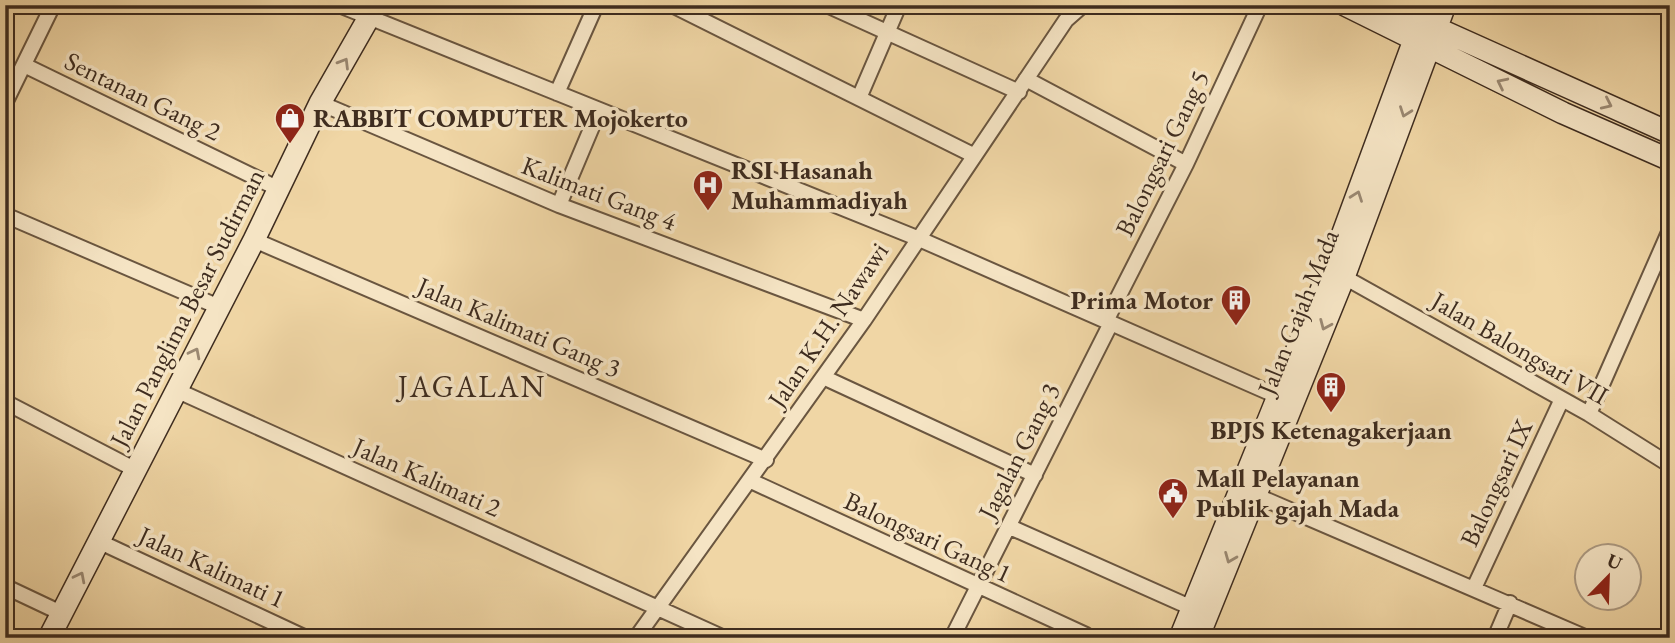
<svg xmlns="http://www.w3.org/2000/svg" width="1675" height="643" viewBox="0 0 1675 643" font-family="'EB Garamond',serif">
	<rect width="100%" height="100%" fill="#f0d6a5"/>
	<filter id="stains"><feTurbulence type="fractalNoise" baseFrequency=".00286" numOctaves="4"/><feColorMatrix values="0 0 0 0 .2 0 0 0 0 .09 0 0 0 0 .02 0 0 0 .5 -.17"/></filter>
	<radialGradient id="worn" r=".72"><stop offset=".6" stop-color="#630" stop-opacity="0"/><stop offset="1" stop-color="#630" stop-opacity=".3"/></radialGradient>
	<g fill="none" stroke-linecap="round" stroke-linejoin="round">
		<g stroke="#6a5640" stroke-width="18">
			<path id="street" d="M339,5L917,238L1284,399
				M672,5L973,155
				M827,5L1019,92
				M24,65L279,189
				M1026,79L1186,164
				M557,93L596,5
				M859,98L899,5
				M5,103L53,5
				M320,103L559,205L864,320
				M559,205L599,110
				M5,215L219,307
				M254,240L766,460
				M1344,277L1589,414L1670,465
				M1106,321L1186,164L1260,5
				M823,377L1035,475
				M176,390L724,638
				M5,402L136,470
				M1589,414L1670,230
				M751,481L1086,635
				M1255,495L1587,638
				M1010,527L1192,608
				M98,541L306,638
				M6,587L61,613
				M1474,588L1562,399
				M636,638L864,320L1066,20L1083,5
				M952,638L1111,323
				M1495,638L1510,603"/>
		</g>
		<g stroke="#3e2c1f" stroke-width="24">
			<path id="secondary" d="M1345,5L1563,113L1670,160
				M1385,5L1670,133
				M49,638L254,240L320,103L376,5
				M1180,638L1330,268L1427,5
				M1198,638L1344,277L1445,5"/>
		</g>
		<use href="#street" stroke="#f5e4c4" stroke-width="14"/>
		<use href="#secondary" stroke="#f5e4c4" stroke-width="21"/>
	</g>
	<defs><path id="oneway-chevron" d="M-2-3.5L2.5 0L-2 3.5" fill="none" stroke-width="1.6" stroke-linecap="round" stroke-linejoin="round" transform="scale(1.75)"/></defs>
	<g stroke="#9a8872">
		<use href="#oneway-chevron" transform="translate(344 63) rotate(-59)"/>
		<use href="#oneway-chevron" transform="translate(1502 83) rotate(-154)"/>
		<use href="#oneway-chevron" transform="translate(1607 104) rotate(25)"/>
		<use href="#oneway-chevron" transform="translate(1405 112) rotate(110)"/>
		<use href="#oneway-chevron" transform="translate(1357 196) rotate(-70)"/>
		<use href="#oneway-chevron" transform="translate(1325 325) rotate(113)"/>
		<use href="#oneway-chevron" transform="translate(195 353) rotate(-63)"/>
		<use href="#oneway-chevron" transform="translate(1230 558) rotate(112)"/>
		<use href="#oneway-chevron" transform="translate(80 577) rotate(-63)"/>
	</g>
	<defs>
		<g id="shop-pin" transform="scale(1.575)"><path d="M0 17L-7.5 6A9.5 9.5 0 1 1 7.5 6Z" fill="#8f2418" stroke="#f5e4c4"/><path d="M-5-2.5h2.3a2.7 3.5 0 0 1 5.4 0H5L5.5 6h-11ZM-1.5-2.5h3a1.5 2.3 0 0 0-3 0Z" fill="#fff"/></g>
		<g id="hospital-pin" transform="scale(1.575)"><path d="M0 17L-7.5 6A9.5 9.5 0 1 1 7.5 6Z" fill="#8f2418" stroke="#f5e4c4"/><path d="M-5-5h3v3.5h4V-5h3V5h-3V1.5h-4V5h-3Z" fill="#fff"/></g>
		<g id="building-pin" transform="scale(1.575)"><path d="M0 17L-7.5 6A9.5 9.5 0 1 1 7.5 6Z" fill="#8f2418" stroke="#f5e4c4"/><path d="M-4-6H4V6H1V3H-1V6H-4ZM-2.5-4.3h1.7v1.8h-1.7ZM.8-4.3h1.7v1.8H.8ZM-2.5-1h1.7V.8h-1.7ZM.8-1h1.7V.8H.8Z" fill="#fff"/></g>
		<g id="civic-pin" transform="scale(1.575)"><path d="M0 17L-7.5 6A9.5 9.5 0 1 1 7.5 6Z" fill="#8f2418" stroke="#f5e4c4"/><path d="M-.6-6.5H3V-4.5H.6V-3L4-1V1h2V6H-6V1h2V-1L-.6-3ZM-1.2 2.5V6h2.4V2.5Z" fill="#fff"/></g>
	</defs>
	<g fill-rule="evenodd">
		<use href="#shop-pin" x="290" y="118"/>
		<use href="#hospital-pin" x="708" y="185"/>
		<use href="#building-pin" x="1236" y="300"/>
		<use href="#building-pin" x="1331" y="387"/>
		<use href="#civic-pin" x="1173" y="493"/>
	</g>
	<g text-anchor="middle" stroke-width="7" stroke-linejoin="round" paint-order="stroke">
		<g font-size="26" fill="#3e2c1f" stroke="#f5e4c4">
			<text transform="translate(143 96) rotate(26)" y="9">Sentanan Gang 2</text>
			<text transform="translate(1162 153) rotate(-64)" y="9">Balongsari Gang 5</text>
			<text transform="translate(599 193) rotate(21)" y="9">Kalimati Gang 4</text>
			<text transform="translate(187 308) rotate(-63)" y="9">Jalan Panglima Besar Sudirman</text>
			<text transform="translate(1298 312) rotate(-68)" y="9">Jalan Gajah Mada</text>
			<text transform="translate(828 325) rotate(-56)" y="9">Jalan K.H. Nawawi</text>
			<text transform="translate(519 327) rotate(23)" y="9">Jalan Kalimati Gang 3</text>
			<text transform="translate(1520 348) rotate(30)" y="9">Jalan Balongsari VII</text>
			<text transform="translate(1019 451) rotate(-63)" y="9">Jagalan Gang 3</text>
			<text transform="translate(427 477) rotate(24)" y="9">Jalan Kalimati 2</text>
			<text transform="translate(1496 483) rotate(-65)" y="9">Balongsari IX</text>
			<text transform="translate(928 537) rotate(25)" y="9">Balongsari Gang 1</text>
			<text transform="translate(212 567) rotate(25)" y="9">Jalan Kalimati 1</text>
		</g>
		<g font-size="26" font-weight="bold" fill="#3e2c1f" stroke="#f5e4c4" text-anchor="start">
			<text x="313" y="127">RABBIT COMPUTER Mojokerto</text>
			<text x="731" y="179">RSI Hasanah<tspan x="731" dy="30">Muhammadiyah</tspan></text>
			<text x="1213" y="309" text-anchor="end">Prima Motor</text>
			<text x="1331" y="439" text-anchor="middle">BPJS Ketenagakerjaan</text>
			<text x="1196" y="487">Mall Pelayanan<tspan x="1196" dy="30">Publik gajah Mada</tspan></text>
		</g>
		<g font-size="30" letter-spacing="2" fill="#3e2c1f" stroke="#f5e4c4">
			<text x="472" y="397">JAGALAN</text>
		</g>
	</g>
	<rect width="1675" height="643" fill="none" stroke="#f0d6a5" stroke-width="28"/>
	<rect x="7" y="7" width="1661" height="629" fill="none" stroke="#3e2c1f" stroke-width="3.5"/>
	<rect x="14" y="14" width="1647" height="615" fill="none" stroke="#3e2c1f" stroke-width="2"/>
	<g transform="translate(1608 577) rotate(23)"><circle r="33" fill="#f5e4c4" stroke="#ac9a82" stroke-width="2"/>
	<path d="M0-5L12 26L0 18L-12 26Z" fill="#8f2418"/>
	<text y="-10" font-size="19" font-weight="bold" text-anchor="middle" fill="#3e2c1f">U</text>
	</g>
	<rect width="100%" height="100%" filter="url(#stains)"/>
	<rect width="100%" height="100%" fill="url(#worn)"/>
</svg>
